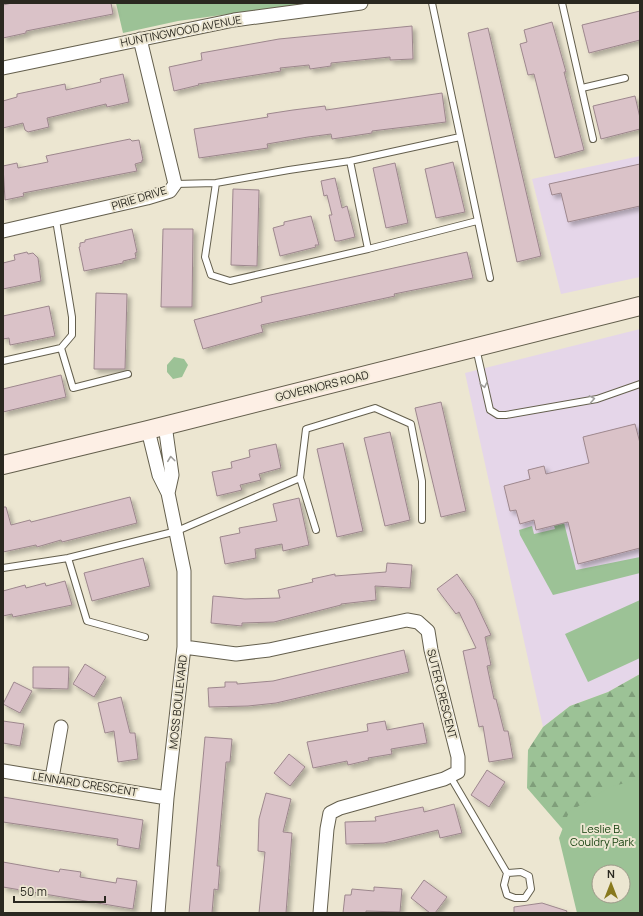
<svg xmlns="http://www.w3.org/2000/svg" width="643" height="916" viewBox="0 0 643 916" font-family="Manrope,sans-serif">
	<defs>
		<pattern id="forest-firs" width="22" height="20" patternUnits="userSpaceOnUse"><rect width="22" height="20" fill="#9cc296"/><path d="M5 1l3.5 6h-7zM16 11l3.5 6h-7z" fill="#7f9e7a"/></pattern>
		<filter id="shadow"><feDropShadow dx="3.5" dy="3.5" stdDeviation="2" flood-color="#0004"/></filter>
	</defs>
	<rect width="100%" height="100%" fill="#ece6d1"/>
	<path fill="#e5d6e9" d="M640,156V277L561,294L532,179Z
		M640,329V674L608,692L570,706L543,727L465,373Z"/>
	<path fill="url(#forest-firs)" d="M640,674V809L566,833L527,788L528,750L543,727L570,706L608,692Z"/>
	<path fill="#9cc296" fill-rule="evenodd" d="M116,3H309L178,21L123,33Z
		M174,357L184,359L188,365L182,377L173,379L167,372V365Z
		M563,519L576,570L640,557V573L553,595L520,535L519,530L532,526L534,534L555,529L553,522Z
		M640,600V658L588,682L565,634Z
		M640,779V913H577L559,838L569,812L610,787ZM599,872H623V896H599Z"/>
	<path fill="#dac2c8" stroke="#9d878d" filter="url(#shadow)" d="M12,3H111L113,14L26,31V33L3,38V5Z
		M640,11V40L589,53L582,25Z
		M552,22L566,72H564L584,150L555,158L534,74L528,75L520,44L527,42L524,30Z
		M412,26L413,59L390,60V57L331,63V66L310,69L309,65L280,68L281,71L198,84L199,85L174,91L169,67L202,60L201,53L279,39Z
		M488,28L541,256L517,262L468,33Z
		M123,74L129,102L107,107L106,104L47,118L49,127L28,132L25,130L23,123L3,128V101L17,97V94L65,84L66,90L101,82L100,79Z
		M442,93L446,122L372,131V133L332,139L331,134L308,137L267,144L268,148L199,158L194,129L268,117L267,114L293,110L325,106L326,110Z
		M635,96L640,118V129L601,139L593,106Z
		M130,139L132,141L139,140L143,160H142V162L135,164L137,171L23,193L24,196L5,200L3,166L17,163L18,168L48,162L46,156Z
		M453,162L465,212L436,218L425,169Z
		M395,163L408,223L386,228L373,168Z
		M640,164V206L568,222L561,193L552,195L549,184Z
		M335,178L342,208L347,206L355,237L339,241H335L329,215H332L327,195L324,196L321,181Z
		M233,189L259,190L257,266L231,265Z
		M311,216L319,245H315L316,247L280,256L273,228L284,225V222Z
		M132,229L137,252L135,253L136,258L123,261V263L84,271L79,247H80V243L85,242V240Z
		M163,229H193L192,307H161Z
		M27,252L28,254L33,253L38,258L41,281L3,289V263L15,260L14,255Z
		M467,252L473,278L394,294L395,296L261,325L263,332L203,349L194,320L262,302L261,297Z
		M96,293L127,294L125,369H94Z
		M49,306L55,336L10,345L9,338L3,339V316Z
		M61,375L66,397L3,412V389Z
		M441,402L466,511L441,517L415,408Z
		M635,424L640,443V548L578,564L568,522L536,530L534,520L520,524L516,510L510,511L504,486L530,479L528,470L544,466L546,474L589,463L583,437Z
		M390,432L410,520L385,526L364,438Z
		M343,443L363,531L337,537L317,449Z
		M276,444L281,468L259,474L261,480L240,485L242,490L217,496L212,472L232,468L231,462L250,457L249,450Z
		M130,497L137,523L62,542L61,540L37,547L36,545L3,552V507H6L11,525L30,520L31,522Z
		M299,498L309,545L283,551L282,544L255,549L256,558L225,564L220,537L240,533L239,528L277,521L273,504Z
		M143,558L150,586L92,601L84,573Z
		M387,563L412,565L410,588L375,586L376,600L341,604V605L274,622L242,623V626L211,623L213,596L245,599L280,598L278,590L313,582L312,579L335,574V576L386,572Z
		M457,574L474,599L491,635L485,637L491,665L487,666L494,699H496L504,731H508L513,758L489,762L483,726L479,727L463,651L476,648L459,612L456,614L437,589Z
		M65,581L72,605L13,617L12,614L3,616V591L25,585L26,588L45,583L46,586Z
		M404,650L409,672L276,703L248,706L209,707L208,688L225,687V682H237V684L273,681Z
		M85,664L106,677L94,697L73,684Z
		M33,667H69L68,689L33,688Z
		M14,682L32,691L20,713L3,704Z
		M121,697L130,733H135L138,759L118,762L114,731L105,733L98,703Z
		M3,721L24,724L20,746L3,743Z
		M385,721L387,730L423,723L427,743L391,749L392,754L368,758L369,760L348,765L347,761L313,768L307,742L368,731L367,724Z
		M205,737L232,739L230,762H226L217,866H220L218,890L214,889L212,913H189Z
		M289,754L305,767L290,786L274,773Z
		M487,770L505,782L489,807L471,795Z
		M266,793L291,799L283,832L292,833L286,913H259L265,852L258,851L259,819Z
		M3,797L143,820L139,849L117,845L118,839L3,822Z
		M454,804L462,833L440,838L438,830L384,843L346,844L345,822L376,821L375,817L423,807L424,812Z
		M3,862L59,872L60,869L81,872L80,877L116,883L117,878L137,881L133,909L3,887Z
		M424,880L447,897L435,913H430L411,898Z
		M374,887L402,889L400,912L366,911V913H343L345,895H351L352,889L374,891Z
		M542,903L567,911L566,913H514V907Z"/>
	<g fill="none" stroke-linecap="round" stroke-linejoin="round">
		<g stroke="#645f4d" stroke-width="8">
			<path id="service" d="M432,3L490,278
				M562,3L593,139
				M582,88L625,78
				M350,161L368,249
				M216,183L205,257L211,275L230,281L368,249L477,221
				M175,184L216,183L289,170L350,161L460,137
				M61,348L73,388L128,374
				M476,348L490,410L498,415H506L597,399L640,384
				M3,361L61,348L72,335V317L56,220
				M316,530L300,478L306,429L375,408L411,424L422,481V520
				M68,558L87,621L145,637
				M3,568L68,558L177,531L300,478
				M450,776L507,873L504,885L507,895L515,898H525L531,889L529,876L521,872L507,873"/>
		</g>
		<g stroke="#645f4d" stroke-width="15">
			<path id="minor" d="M3,68L234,20L361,3
				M3,231L147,198L170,191L175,184L140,39
				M165,425L172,475L168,493
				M148,430L159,475L168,493L184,571V647L167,798L158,913
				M184,647L236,654L269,650L407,620L418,622L428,631L431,650L458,757V772L444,779L340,808L330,813L327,829L320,913
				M3,771L167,798
				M52,778L61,727"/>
		</g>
		<g stroke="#645f4d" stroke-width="20">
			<path id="secondary" d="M3,465L148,430L640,306"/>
		</g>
		<use href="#service" stroke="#fff" stroke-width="6"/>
		<use href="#minor" stroke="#fff" stroke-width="13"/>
		<use href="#secondary" stroke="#fdefe5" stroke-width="18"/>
	</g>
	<defs><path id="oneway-chevron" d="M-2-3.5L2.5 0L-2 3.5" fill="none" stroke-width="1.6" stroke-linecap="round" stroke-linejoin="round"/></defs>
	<g stroke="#9f9e9b">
		<use href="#oneway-chevron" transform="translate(484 385) rotate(77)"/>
		<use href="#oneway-chevron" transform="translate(592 399) rotate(-10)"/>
		<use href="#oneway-chevron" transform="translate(171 459) rotate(-97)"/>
	</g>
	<g text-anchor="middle" stroke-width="4" stroke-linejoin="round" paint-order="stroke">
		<g font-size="11" fill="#2a2820" stroke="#ece6d1">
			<text transform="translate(181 31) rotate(-11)" y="4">HUNTINGWOOD AVENUE</text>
			<text transform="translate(139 198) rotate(-17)" y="4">PIRIE DRIVE</text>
			<text transform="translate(322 386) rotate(-14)" y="4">GOVERNORS ROAD</text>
			<text transform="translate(442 694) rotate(76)" y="4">SUTER CRESCENT</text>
			<text transform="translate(178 702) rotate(-84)" y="4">MOSS BOULEVARD</text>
			<text transform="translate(85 784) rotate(9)" y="4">LENNARD CRESCENT</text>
		</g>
		<g font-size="11" fill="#103c09" stroke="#ece6d1">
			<text x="602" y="833">Leslie B.<tspan x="602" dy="13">Couldry Park</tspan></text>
		</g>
	</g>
	<rect width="643" height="916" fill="none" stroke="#2a2820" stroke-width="8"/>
	<g transform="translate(611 884)"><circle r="19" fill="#ece6d1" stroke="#9e9a8a"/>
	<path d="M0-3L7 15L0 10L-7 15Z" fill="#88791e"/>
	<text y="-6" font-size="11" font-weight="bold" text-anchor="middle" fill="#2a2820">N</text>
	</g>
	<path d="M14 896v6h91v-6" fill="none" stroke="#2a2820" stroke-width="2"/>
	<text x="20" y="896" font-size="12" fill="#2a2820" stroke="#ece6d1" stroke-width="3" paint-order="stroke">50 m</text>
</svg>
